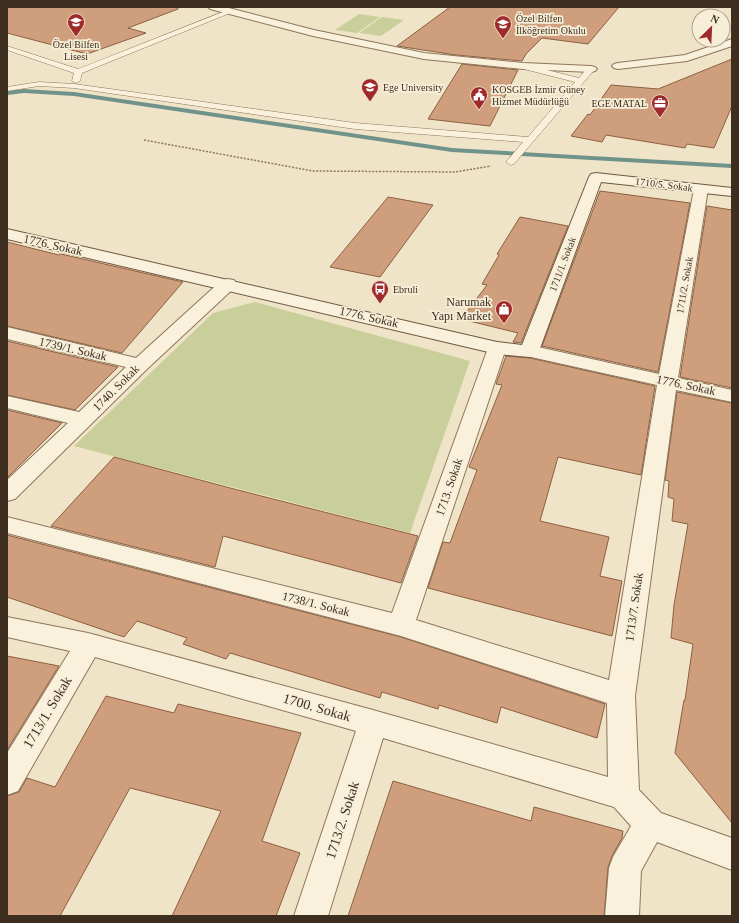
<svg xmlns="http://www.w3.org/2000/svg" width="739" height="923" viewBox="0 0 739 923" font-family="Georgia,serif">
	<rect width="100%" height="100%" fill="#f0e4c8"/>
	<path fill="#c9cf9b" d="M359,14L380,17L357,33L335,30Z
		M382,17L404,20L381,36L359,33Z
		M255,302L470,361L410,533L74,446L213,313Z"/>
	<g fill="none" stroke-linecap="round" stroke-linejoin="round">
		<path fill="#6f938a" fill-rule="evenodd" d="M24,89L74,92L452,148L732,164V168L452,152L74,96L24,93L7,95V91Z"/>
	</g>
	<path fill="#cf9f7d" stroke="#8d5f41" d="M7,7H178V9L128,28L146,33L87,54L7,33Z
		M450,7H619L588,44L542,38L526,54L522,61L456,55L397,46Z
		M732,59V106L714,148L687,144L685,148L606,135L602,142L571,136L588,114L590,115L611,85L658,89Z
		M462,64L518,70L490,126L428,119Z
		M600,191L690,203L658,372L542,346Z
		M388,197L433,205L380,277L330,267Z
		M707,206L732,210V388L680,377Z
		M520,217L568,226L521,343L513,342L518,333L461,319L487,285L482,284L499,255L497,254Z
		M7,242L59,255L61,254L183,282L122,353L7,326Z
		M7,341L118,367L75,410L7,395Z
		M506,356L530,358L655,386L641,475L558,457L540,521L609,537L600,576L622,581L612,636L428,588L443,542L450,543L477,470L469,467L502,385L496,384Z
		M677,392L732,403V823L675,753L684,700H685L693,644L671,638L674,605L688,524L672,521L674,499L668,497L669,481L665,480Z
		M7,410L62,423L7,478Z
		M114,457L234,489L418,536L401,583L223,536L215,567L51,526Z
		M7,535L401,637L605,704L597,738L501,707L497,723L439,705L438,709L382,692L380,698L230,653L226,659L183,644L187,638L137,621L124,637L7,597Z
		M7,656L59,666L7,750Z
		M106,696L174,713L178,704L301,733L262,841L300,853L276,916H172L221,811L130,788L60,916H7V796L19,792L27,778L55,787Z
		M393,781L531,821L534,807L623,831L622,838L612,856L608,867L604,916H348Z"/>
	<g fill="none" stroke-linecap="round" stroke-linejoin="round">
		<g stroke="#8d765c" stroke-width="1">
			<path id="lane" d="M228,10L230,11V13L82,73L80,81L76,83L72,81L74,73L7,50V46L78,69Z
				M520,64H523L579,78L588,67H591L595,69L514,164L511,165L506,162L523,142L355,129L74,88L39,86L7,91V87L39,82L74,84L355,123L528,137L575,82L520,68Z"/>
		</g>
		<g stroke="#8d765c" stroke-width="2">
			<path id="street" d="M208,7H225L314,30L424,53L523,63L591,66L595,67L597,69L595,71L591,72L523,69L424,59L313,36L210,9Z
				M732,39V46L687,61L618,69L614,68L612,66L614,64L618,63L685,55Z
				M701,185L706,186L708,189L678,378L732,390V402L676,390L635,696L639,790L661,813L732,838V870L657,842L641,871L639,916H605L609,868L613,857L631,826L614,807L383,738L328,916H294L356,731L95,657L18,791L7,795V753L70,651L7,637V617L88,633L373,710L608,777L607,703L401,636L7,533V517L392,613L488,348L490,344L497,342L504,344L506,348L416,620L609,680L657,385L522,355L519,351L522,347L529,345L659,374L694,189L696,186Z
				M228,279L234,280L237,284L234,288L147,369L15,499L7,501V480L68,423L7,408V396L79,412L126,367L7,339V327L136,358L222,280Z"/>
		</g>
		<g stroke="#6f573f" stroke-width="2">
			<path id="secondary" d="M596,173L732,188V196L601,182L539,351L536,355L529,357L497,354L7,239V229L497,342L522,345L589,177L591,174Z"/>
		</g>
		<path stroke="#8d765c" stroke-width="1.5" stroke-dasharray="2 1.5" stroke-linecap="butt" d="M144,140L313,171L455,172L491,166"/>
		<use href="#lane" fill="#faf1dc" fill-rule="evenodd"/>
		<use href="#street" fill="#faf1dc" fill-rule="evenodd"/>
		<use href="#secondary" fill="#faf1dc" fill-rule="evenodd"/>
	</g>
	<defs>
		<g id="school-pin" transform="scale(0.9)"><path d="M0 17L-7.5 6A9.5 9.5 0 1 1 7.5 6Z" fill="#9e2a2b" stroke="#f7eed8"/><path d="M0-5L7-2L0 1L-7-2ZM-4 1L0 2.5L4 1V4Q0 6-4 4Z" fill="#fff"/></g>
		<g id="university-pin" transform="scale(0.9)"><path d="M0 17L-7.5 6A9.5 9.5 0 1 1 7.5 6Z" fill="#9e2a2b" stroke="#f7eed8"/><path d="M0-5L7-2L0 1L-7-2ZM-4 1L0 2.5L4 1V4Q0 6-4 4Z" fill="#fff"/></g>
		<g id="civic-pin" transform="scale(0.9)"><path d="M0 17L-7.5 6A9.5 9.5 0 1 1 7.5 6Z" fill="#9e2a2b" stroke="#f7eed8"/><path d="M-.6-6.5H3V-4.5H.6V-3L4-1V1h2V6H-6V1h2V-1L-.6-3ZM-1.2 2.5V6h2.4V2.5Z" fill="#fff"/></g>
		<g id="office-pin" transform="scale(0.9)"><path d="M0 17L-7.5 6A9.5 9.5 0 1 1 7.5 6Z" fill="#9e2a2b" stroke="#f7eed8"/><path d="M-6-3h4V-5.5h4V-3h4V5H-6ZM-1-4.5V-3h2v-1.5ZM-6 0V1H6V0Z" fill="#fff"/></g>
		<g id="bus-pin" transform="scale(0.9)"><path d="M0 17L-7.5 6A9.5 9.5 0 1 1 7.5 6Z" fill="#9e2a2b" stroke="#f7eed8"/><path d="M-5-6H5V4H4V6H2V4H-2V6H-4V4H-5ZM-3.5-4V0h7V-4ZM-3.5 1.2v1.5H-2V1.2ZM2 1.2v1.5H3.5V1.2Z" fill="#fff"/></g>
		<g id="shop-pin" transform="scale(0.9)"><path d="M0 17L-7.5 6A9.5 9.5 0 1 1 7.5 6Z" fill="#9e2a2b" stroke="#f7eed8"/><path d="M-5-2.5h2.3a2.7 3.5 0 0 1 5.4 0H5L5.5 6h-11ZM-1.5-2.5h3a1.5 2.3 0 0 0-3 0Z" fill="#fff"/></g>
	</defs>
	<g fill-rule="evenodd">
		<use href="#school-pin" x="76" y="22"/>
		<use href="#school-pin" x="503" y="24"/>
		<use href="#university-pin" x="370" y="87"/>
		<use href="#civic-pin" x="479" y="95"/>
		<use href="#office-pin" x="660" y="103"/>
		<use href="#bus-pin" x="380" y="289"/>
		<use href="#shop-pin" x="504" y="309"/>
	</g>
	<g text-anchor="middle" stroke-width="3.5" stroke-linejoin="round" paint-order="stroke">
		<g font-size="10" fill="#3d2e20" stroke="#f7eed8" text-anchor="start">
			<text x="516" y="22">Özel Bilfen<tspan x="516" dy="12">İlköğretim Okulu</tspan></text>
			<text x="76" y="48" text-anchor="middle">Özel Bilfen<tspan x="76" dy="12">Lisesi</tspan></text>
			<text x="383" y="91">Ege University</text>
			<text x="492" y="93">KOSGEB İzmir Güney<tspan x="492" dy="12">Hizmet Müdürlüğü</tspan></text>
			<text x="647" y="107" text-anchor="end">EGE MATAL</text>
			<text x="393" y="293">Ebruli</text>
		</g>
		<g font-size="10" fill="#3d2e20" stroke="#f7eed8">
			<text transform="translate(664 184) rotate(7)" y="4">1710/5. Sokak</text>
			<text transform="translate(562 264) rotate(-69)" y="4">1711/1. Sokak</text>
			<text transform="translate(684 285) rotate(-80)" y="4">1711/2. Sokak</text>
		</g>
		<g font-size="12" fill="#3d2e20" stroke="#f7eed8">
			<text transform="translate(53 245) rotate(13)" y="4">1776. Sokak</text>
			<text transform="translate(369 317) rotate(13)" y="4">1776. Sokak</text>
			<text transform="translate(73 349) rotate(13)" y="4">1739/1. Sokak</text>
			<text transform="translate(686 385) rotate(12)" y="4">1776. Sokak</text>
			<text transform="translate(116 388) rotate(-45)" y="4">1740. Sokak</text>
			<text transform="translate(449 487) rotate(-71)" y="4">1713. Sokak</text>
			<text transform="translate(316 604) rotate(14)" y="4">1738/1. Sokak</text>
			<text transform="translate(634 607) rotate(-82)" y="4">1713/7. Sokak</text>
		</g>
		<g font-size="12" fill="#3d2e20" stroke="#f7eed8" text-anchor="end">
			<text x="491" y="306">Narumak<tspan x="491" dy="14">Yapı Market</tspan></text>
		</g>
		<g font-size="14" fill="#3d2e20" stroke="#f7eed8">
			<text transform="translate(317 707) rotate(16)" y="5">1700. Sokak</text>
			<text transform="translate(47 712) rotate(-59)" y="5">1713/1. Sokak</text>
			<text transform="translate(342 820) rotate(-72)" y="5">1713/2. Sokak</text>
		</g>
	</g>
	<rect width="739" height="923" fill="none" stroke="#3d2e20" stroke-width="16"/>
	<g transform="translate(711 28) rotate(24)"><circle r="19" fill="#f7eed8" stroke="#ada18e"/>
	<path d="M0-3L7 15L0 10L-7 15Z" fill="#9e2a2b"/>
	<text y="-6" font-size="11" font-weight="bold" text-anchor="middle" fill="#3d2e20">N</text>
	</g>
</svg>
